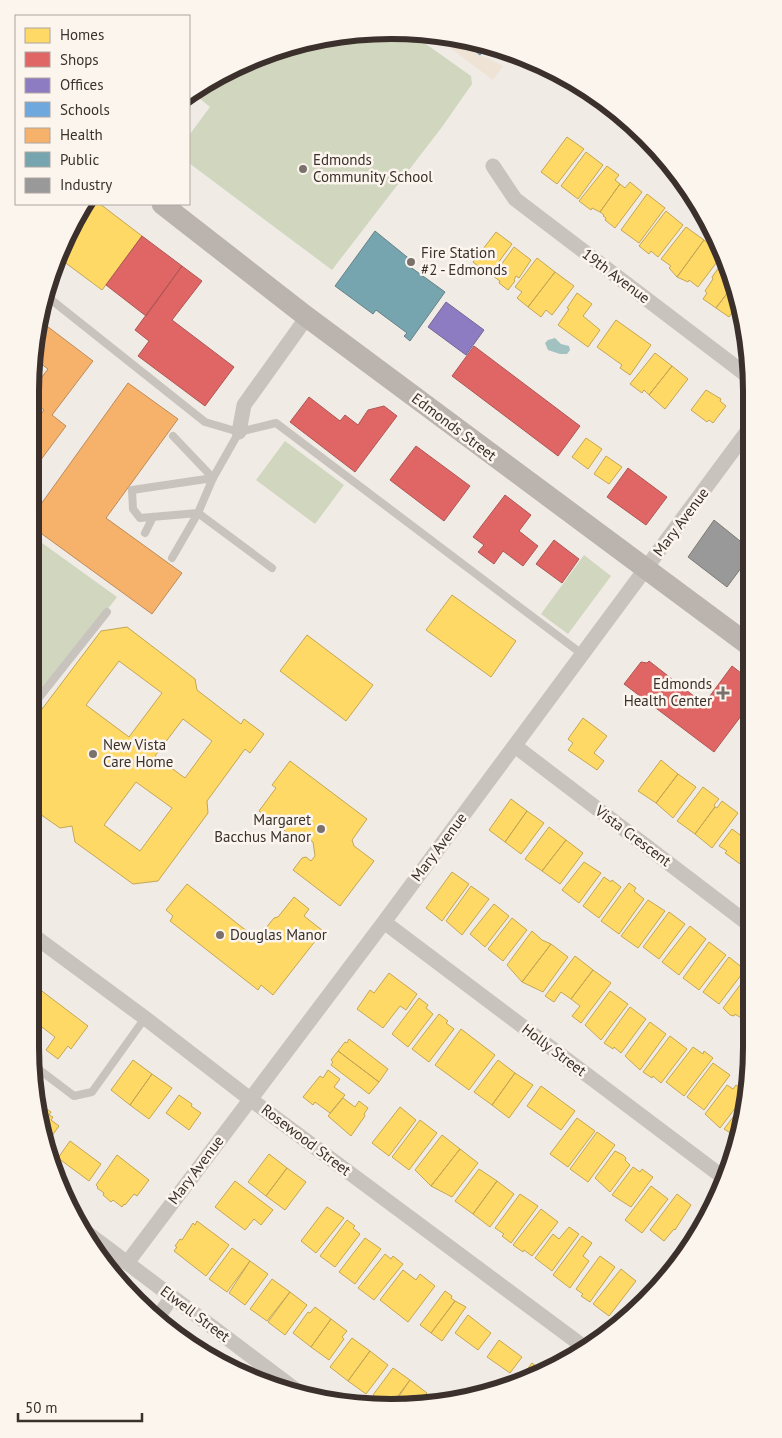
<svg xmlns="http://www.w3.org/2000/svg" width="782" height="1438" viewBox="0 0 782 1438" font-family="'PT Sans',sans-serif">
	<rect width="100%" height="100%" fill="#f0ebe5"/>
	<path fill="#d1d6bf" d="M367,31L409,32L471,76L472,84L442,127L332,270L189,163V133L190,134L210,107L192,92L231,67L297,42Z
		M285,441L344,485L315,524L256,480Z
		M31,535L117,597L30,709Z
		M584,555L611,576L568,634L541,614Z"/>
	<path fill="#eee3d5" d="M430,33L457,37L480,55L503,66L493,80Z"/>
	<path fill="#a1c2c1" d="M555,338L561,344L569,346L570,350L567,354H560L548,350L545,343L548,340Z"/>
	<path fill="#ffd966" stroke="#c4a654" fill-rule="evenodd" d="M567,137L584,149L557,184L541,172Z
		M586,152L603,165L578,199L561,186Z
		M607,166L619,175L615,180L620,184L600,212L592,208L591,210L579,201Z
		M630,182L642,192L615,228L605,220L606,218L603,216L604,215L600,212L620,184L625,188Z
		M647,194L665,208L639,243L621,230Z
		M83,204H100L142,236L102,290L59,258L78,211Z
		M666,211L683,225L658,257L651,251L649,254L639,246Z
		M686,227L704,240L677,277L669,268L671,266L661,259Z
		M496,232L512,244L489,275L473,262Z
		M704,240L723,254L698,287L689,280L688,282L677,277Z
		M514,247L531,260L519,278L516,276L514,280L515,281L508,290L499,283L500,281L493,276Z
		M537,258L555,272L528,307L517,298L522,292L515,287Z
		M725,259L733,275L735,283L716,308L703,299L707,293L705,291L713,279L712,277Z
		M555,272L574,286L552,315L546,310L541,317L528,307Z
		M735,283L740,307L736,312L734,310L729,317L716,308Z
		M577,293L592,304L583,316L600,330L588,347L558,325L569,309L567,308Z
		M616,320L651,345L630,375L620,368L622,365L597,347Z
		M655,353L672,366L649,395L644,390L642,393L630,384Z
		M672,366L688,379L665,409L649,395Z
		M706,390L721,399L720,401L726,406L713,423L709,420L707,422L691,410Z
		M586,438L602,449L588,469L572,457Z
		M606,456L622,467L609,484L594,474Z
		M452,595L516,641L491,677L426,630Z
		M127,627L195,679L197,690L241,724L244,719L264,734L250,753L245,749L207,801L208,813L158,881L133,884L75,842L72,826L60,828L30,807V725L101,631ZM119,661L162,693L129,737L86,705ZM183,719L212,741L185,778L155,756ZM136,782L172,808L140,851L104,825Z
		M307,635L373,685L346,721L280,671Z
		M583,718L607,736L594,753L604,761L597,770L568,750L573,743L568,739Z
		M661,760L678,774L656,803L638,791Z
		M290,761L367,819L352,840L354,846L374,861L340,906L293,870L302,858L306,857L311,861L315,856L313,842L307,838L305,842L301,843L259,811L276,788L272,785Z
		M678,774L696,787L673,818L656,803Z
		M703,787L719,799L714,805L715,807L695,834L677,821Z
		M511,799L527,811L505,842L489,830Z
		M722,801L738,813L712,848L695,834L715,807L717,808Z
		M527,811L544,823L521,854L505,842Z
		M549,827L566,840L542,871L525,859Z
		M732,829L751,843V872L725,853L727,851L719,846Z
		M566,840L583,853L560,884L542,871Z
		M584,862L601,873L579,903L562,890Z
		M452,872L469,884L442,921L426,908Z
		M604,877L611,882L612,880L621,887L599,918L583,906Z
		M629,883L636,888L634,891L644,899L619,934L601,921Z
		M187,884L257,939L274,918L278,917L294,897L309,909L304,916L323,931L273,995L261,985L258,990L170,921L173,916L166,910Z
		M471,886L489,899L462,935L446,921Z
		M648,900L665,911L638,948L621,936Z
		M494,904L509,916L485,947L470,934Z
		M669,912L685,924L659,959L643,947Z
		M512,918L527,930L503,961L488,949Z
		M690,926L706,939L679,975L662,962Z
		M532,931L542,940L551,944L522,982L507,965Z
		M709,942L726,955L699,990L683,978Z
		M551,944L568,957L543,992L522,982Z
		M575,956L593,970L571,999L561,992L554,1002L545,996Z
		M729,957L745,970L719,1004L703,992Z
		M593,970L611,983L581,1023L572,1016L580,1006L571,999Z
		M389,973L417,994L406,1010L400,1006L383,1028L357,1009L370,990L374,993Z
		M749,973L751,974V1004L741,1018L735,1014L734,1016L730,1015L723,1008Z
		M30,982L88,1026L71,1049L68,1046L58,1059L46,1050L55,1037L30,1018Z
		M610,991L628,1004L601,1040L585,1025Z
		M419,998L428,1005L426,1008L433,1014L408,1047L392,1034Z
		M630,1007L646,1019L621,1053L614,1047L613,1049L604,1043Z
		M751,1011V1034L740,1025Z
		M439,1014L448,1021L446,1023L454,1029L429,1062L412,1049Z
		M650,1022L666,1034L640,1070L625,1056Z
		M461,1029L495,1055L469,1090L435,1065Z
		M670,1036L687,1049L661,1083L653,1076L652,1078L643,1072Z
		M349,1039L388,1069L379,1082L338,1051L345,1042L347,1043Z
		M693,1047L703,1054L704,1051L713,1058L684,1096L666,1082Z
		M338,1051L379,1082L369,1094L331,1065L333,1062L331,1060Z
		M133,1060L152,1074L130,1105L111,1090Z
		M498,1060L515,1073L492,1105L474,1092Z
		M713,1063L730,1075L704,1110L687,1097Z
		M328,1070L340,1079L334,1087L345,1095L330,1113L315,1102L313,1105L303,1097L320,1076L323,1078Z
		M515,1073L533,1085L509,1118L492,1105Z
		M152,1074L172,1088L149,1119L130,1105Z
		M727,1085L733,1089L736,1085L747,1093L720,1128L705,1114Z
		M541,1086L575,1111L561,1130L527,1106Z
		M179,1095L192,1104L191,1106L201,1113L189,1130L166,1113Z
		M343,1098L355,1107L359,1101L368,1108L364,1114L365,1116L351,1136L328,1116Z
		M746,1100L740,1139L724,1129Z
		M41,1105L51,1112L49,1115L53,1117L51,1120L59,1126L46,1144L40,1107Z
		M400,1107L416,1120L389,1156L372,1143Z
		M577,1118L595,1131L568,1167L550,1154Z
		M420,1120L437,1133L409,1170L392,1157Z
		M597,1132L615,1145L588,1182L570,1169Z
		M442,1135L460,1149L431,1186L415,1170Z
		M70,1141L101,1164L89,1181L58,1158Z
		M460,1149L478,1163L452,1197L431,1186Z
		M615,1151L623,1155L626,1158L625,1160L630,1165L610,1192L595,1178Z
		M269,1154L287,1168L266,1196L248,1182Z
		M117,1155L149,1180L137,1196L134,1194L125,1205L124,1204L122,1207L113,1200L111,1202L103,1195L104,1193L97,1188L98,1187L96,1185Z
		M633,1167L640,1172L642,1169L653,1177L631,1207L612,1195Z
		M287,1168L306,1182L285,1210L266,1196Z
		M479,1169L497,1181L473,1214L455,1201Z
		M235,1181L273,1210L261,1225L254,1219L245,1230L215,1207Z
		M497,1181L514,1194L490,1227L473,1214Z
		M651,1186L668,1199L642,1233L625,1220Z
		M520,1194L538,1206L511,1243L502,1236L504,1234L495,1228Z
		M677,1194L691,1205L675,1230L674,1229L664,1241L650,1230Z
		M327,1207L344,1218L316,1253L301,1241Z
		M541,1209L558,1222L532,1256L524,1250L523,1252L513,1245Z
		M347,1220L355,1226L353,1228L360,1234L335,1267L320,1256Z
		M197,1221L229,1245L206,1276L174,1251L177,1247L175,1246L180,1239L182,1240L193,1223L195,1225Z
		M569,1227L579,1234L552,1271L535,1258L553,1234L559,1239Z
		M582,1236L592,1243L583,1256L589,1261L570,1288L553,1275Z
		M365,1238L381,1249L355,1284L339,1272Z
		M232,1248L250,1261L227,1292L209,1279Z
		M385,1254L391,1259L393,1256L403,1264L374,1300L358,1288Z
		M600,1256L615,1267L590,1302L581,1296L583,1294L576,1289Z
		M250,1261L268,1274L245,1305L229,1293Z
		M621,1269L636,1281L609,1316L593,1304Z
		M403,1270L416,1280L420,1274L435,1286L408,1322L380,1300Z
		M272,1279L290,1292L267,1321L250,1309Z
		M445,1291L452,1296L451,1298L455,1301L431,1333L420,1325Z
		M290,1292L307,1305L285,1335L268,1322Z
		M455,1301L466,1307L442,1341L431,1333Z
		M315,1307L331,1319L311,1347L293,1333L308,1312L310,1313Z
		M468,1315L491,1333L478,1350L455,1333Z
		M331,1319L347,1331L342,1337L344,1339L329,1360L311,1347Z
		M352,1338L370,1351L348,1381L330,1367Z
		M499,1340L522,1357L510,1373L487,1357Z
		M370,1351L388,1365L366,1394L348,1381Z
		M532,1363L543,1372L529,1380L517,1383Z
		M393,1368L410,1380L391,1405L385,1404L373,1395Z
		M410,1380L427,1393L416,1407L393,1405Z"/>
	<path fill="#e06666" stroke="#ae5654" d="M142,236L182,266L146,316L106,285Z
		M182,266L202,281L172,320L234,367L205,406L138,356L149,341L135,330Z
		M474,346L580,426L558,456L452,376Z
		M309,397L340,421L345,415L358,425L368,410L384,406L397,416L355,472L290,422Z
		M416,446L470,486L444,521L390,480Z
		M628,468L667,497L646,525L607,497Z
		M505,495L531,515L519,531L538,546L523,566L503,551L494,564L478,552L484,545L473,537Z
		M554,540L579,559L562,583L536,564Z
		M649,661L704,704L732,666L750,680V704L714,752L624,684L641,662L647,663Z"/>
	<path fill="#8e7cc3" stroke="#756595" d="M446,302L484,330L466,355L428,327Z"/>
	<path fill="#6fa8dc" stroke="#5f84a7" d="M457,37L488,45L480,55Z"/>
	<path fill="#f6b26b" stroke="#be8b58" d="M39,320L93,361L52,415L66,426L31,473V427L44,410L31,400V391L48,369L32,357Z
		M128,383L178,419L106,518L182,573L152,614L31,526V518Z"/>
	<path fill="#76a5af" stroke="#648287" d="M375,231L412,261L409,266L445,292L410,341L404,336L407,333L376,310L373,314L335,286Z"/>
	<path fill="#999" stroke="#7d7a78" d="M714,520L750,549V556L727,587L688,557Z"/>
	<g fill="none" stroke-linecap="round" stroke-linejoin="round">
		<path stroke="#a1c2c1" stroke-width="5" d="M30,605H31"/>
		<path stroke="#c9c3be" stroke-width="8" d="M44,294L205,422L239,432L276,423L582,654
			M239,432L213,478L198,513L272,568
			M173,436L213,478
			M198,513L140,518L133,509L132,490L213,478
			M145,533L153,517
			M172,558L198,513
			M30,709L107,612
			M33,1065L74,1096L92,1092L145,1018"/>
		<path stroke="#c9c3be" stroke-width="15" d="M493,166L515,199L749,377
			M239,432L244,405L307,317
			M515,746L751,926
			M384,922L724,1178
			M30,933L145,1018L250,1099L584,1347
			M86,1232L304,1396
			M127,1263L384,922L749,429
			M158,1317L172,1297"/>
		<path stroke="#bab3ae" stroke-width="21" d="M162,204L307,317L750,646"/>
	</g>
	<g fill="#7a716c" stroke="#fbf5ee" stroke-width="2">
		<circle cx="303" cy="169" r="5"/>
		<circle cx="411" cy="262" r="5"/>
		<path d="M720.5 685.5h5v5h5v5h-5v5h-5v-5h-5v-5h5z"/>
		<circle cx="93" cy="754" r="5"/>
		<circle cx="321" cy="829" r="5"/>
		<circle cx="220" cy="935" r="5"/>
	</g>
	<g text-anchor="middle" stroke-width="5" stroke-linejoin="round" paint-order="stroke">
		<g font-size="15" fill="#3b302b" stroke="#fbf5ee" text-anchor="start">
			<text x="313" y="165">Edmonds<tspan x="313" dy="17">Community School</tspan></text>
			<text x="421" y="258">Fire Station<tspan x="421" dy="17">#2 - Edmonds</tspan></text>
			<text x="712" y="689" text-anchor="end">Edmonds<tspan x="712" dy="17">Health Center</tspan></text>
			<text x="103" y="750">New Vista<tspan x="103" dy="17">Care Home</tspan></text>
			<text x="311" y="825" text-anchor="end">Margaret<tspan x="311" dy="17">Bacchus Manor</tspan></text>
			<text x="230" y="940">Douglas Manor</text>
		</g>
		<g font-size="15" fill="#3b302b" stroke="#fbf5ee">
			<text transform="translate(616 276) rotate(37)" y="5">19th Avenue</text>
			<text transform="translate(454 427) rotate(37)" y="5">Edmonds Street</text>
			<text transform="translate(681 522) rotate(-53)" y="5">Mary Avenue</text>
			<text transform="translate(633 836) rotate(37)" y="5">Vista Crescent</text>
			<text transform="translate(439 847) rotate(-53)" y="5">Mary Avenue</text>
			<text transform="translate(554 1050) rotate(37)" y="5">Holly Street</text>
			<text transform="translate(306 1140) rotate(37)" y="5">Rosewood Street</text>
			<text transform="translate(196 1170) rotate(-53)" y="5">Mary Avenue</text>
			<text transform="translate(195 1314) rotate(37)" y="5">Elwell Street</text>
		</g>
	</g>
	<path d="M0 0H782V1438H0ZM391 39H391A352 352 0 0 1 743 391V1047A352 352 0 0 1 391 1399H391A352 352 0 0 1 39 1047V391A352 352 0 0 1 391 39Z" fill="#fbf5ee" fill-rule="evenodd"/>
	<path fill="none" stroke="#3b302b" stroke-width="6" d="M391 39H391A352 352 0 0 1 743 391V1047A352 352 0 0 1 391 1399H391A352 352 0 0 1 39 1047V391A352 352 0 0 1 391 39Z"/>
	<rect x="15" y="15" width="175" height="190" fill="#fbf5ee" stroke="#aea6a0"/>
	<rect x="25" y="28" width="25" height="15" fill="#ffd966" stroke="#aea6a0"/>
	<text x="60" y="40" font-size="15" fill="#3b302b">Homes</text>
	<rect x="25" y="52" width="25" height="15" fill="#e06666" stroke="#aea6a0"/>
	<text x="60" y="65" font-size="15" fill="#3b302b">Shops</text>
	<rect x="25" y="78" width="25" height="15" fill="#8e7cc3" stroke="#aea6a0"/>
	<text x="60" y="90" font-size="15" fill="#3b302b">Offices</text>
	<rect x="25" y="102" width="25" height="15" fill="#6fa8dc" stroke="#aea6a0"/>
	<text x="60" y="115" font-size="15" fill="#3b302b">Schools</text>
	<rect x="25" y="128" width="25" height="15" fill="#f6b26b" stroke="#aea6a0"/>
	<text x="60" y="140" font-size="15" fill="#3b302b">Health</text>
	<rect x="25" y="152" width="25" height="15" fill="#76a5af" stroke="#aea6a0"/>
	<text x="60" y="165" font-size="15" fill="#3b302b">Public</text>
	<rect x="25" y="178" width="25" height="15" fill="#999999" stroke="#aea6a0"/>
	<text x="60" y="190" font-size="15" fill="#3b302b">Industry</text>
	<path d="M18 1413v8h124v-8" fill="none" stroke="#3b302b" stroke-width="2.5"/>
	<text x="25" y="1413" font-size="15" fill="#3b302b" stroke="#fbf5ee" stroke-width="4" paint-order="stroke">50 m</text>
</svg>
